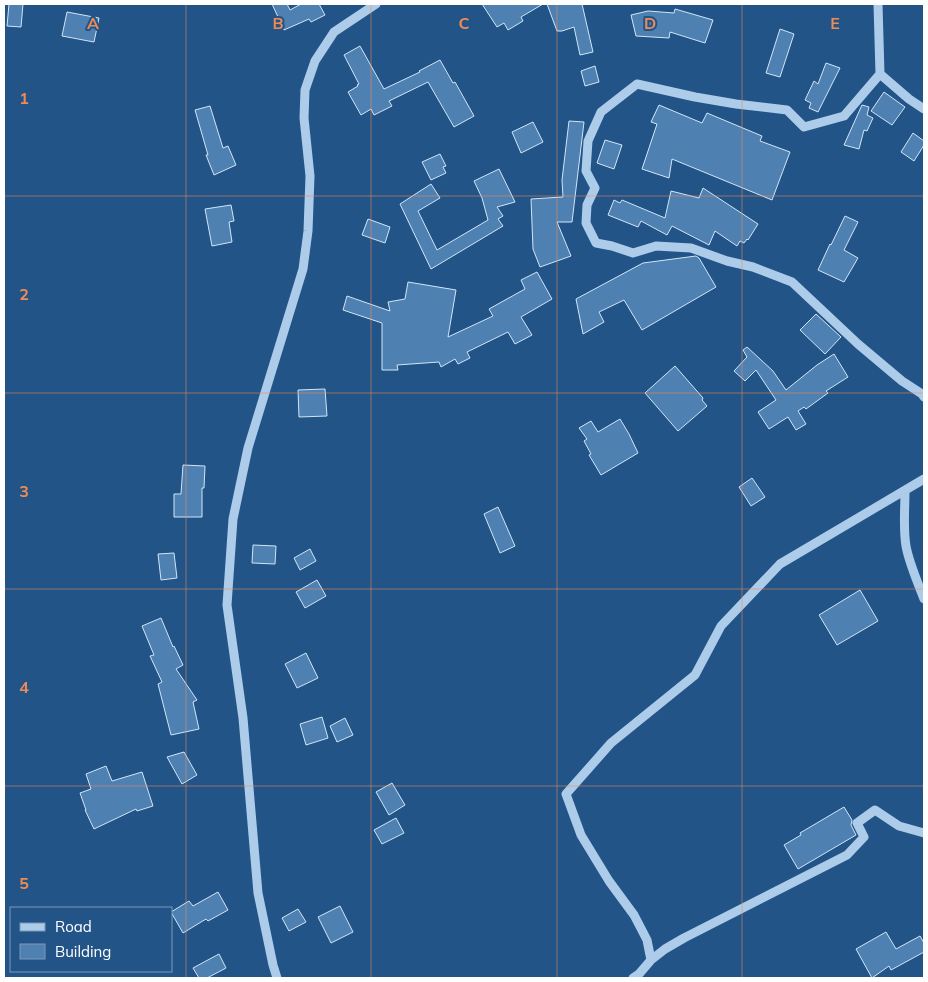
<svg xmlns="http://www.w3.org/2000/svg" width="928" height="982" viewBox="0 0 928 982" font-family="Mulish,sans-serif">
	<rect width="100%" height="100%" fill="#225488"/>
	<path fill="#4f80b2" stroke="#d2e5f7" d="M9,4H23L21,27L7,26Z
		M272,4H287L290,10L301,4H319L325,15L311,22L309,19L284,30Z
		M482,4H543L521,17L523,21L508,30L504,23L497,27Z
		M547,4H582L593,52L580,55L574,27L562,31H557Z
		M675,9L713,20L705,43L670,32L669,38L636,36L631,15L648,11L674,13Z
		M67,12L99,18L94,42L62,36Z
		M780,29L794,34L780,77L766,73Z
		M360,46L384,89L420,72L419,71L440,60L453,83L455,82L474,116L454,127L428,82L389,101L392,106L374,115L371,109L361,115L348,92L358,86L357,85L359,84L344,55Z
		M826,63L840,68L818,112L809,108L811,103L805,100L814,81L818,84Z
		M595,66L599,82L585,86L581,71Z
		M884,92L905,107L892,125L871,111Z
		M659,105L702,123L707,113L762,136L760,141L790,152L772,200L672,159L669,178L642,169L657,124L651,122Z
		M862,105L869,107L867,115L873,118L867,131L864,130L859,149L844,145Z
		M210,106L223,148L228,146L236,165L214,175L206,155H208L195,110Z
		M569,121L584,122L572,222H557L571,256L540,267L533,249L531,199L563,197L562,180Z
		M533,122L543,142L521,153L512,132Z
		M913,133L924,141V145L914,161L901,152Z
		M605,140L622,145L614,169L597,163Z
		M440,154L446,166L443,167L446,173L431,180L422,162Z
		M499,169L515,202L497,207L503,216L498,219L503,226L431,269L400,204L431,184L440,198L418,211L437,250L488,220L482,198L474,181Z
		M703,188L758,224L748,240L747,239L744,243L740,241L737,246L715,231L709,245L672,226L667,235L641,221L638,227L608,215L614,200L620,203L622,200L665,218L671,191L699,198Z
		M231,205L234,221L229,222L232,242L212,246L205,209Z
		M845,216L858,222L844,250L858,258L844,282L818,270L830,244L831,245Z
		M368,219L390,227L385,243L362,235Z
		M696,256L699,258L716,287L642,330L624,300L599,312L604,322L583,334L576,299L643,263Z
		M537,272L552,299L521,317L532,335L515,344L508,332L467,352L470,358L458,364L455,359L441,367L439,362L397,365L398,370H382V323L343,310L347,296L390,311L388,302L405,299L408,282L456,290L448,337L493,316L489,309L525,289L521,280Z
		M816,314L841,337L825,354L800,330Z
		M747,347L773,371L786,390L817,365L834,354L848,377L826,391L828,393L806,409L804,407L798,411L806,424L796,430L788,417L769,429L758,412L776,400L756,370L745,381L734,371L747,357L743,350Z
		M675,366L703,398L702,400L707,406L678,431L645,393Z
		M325,389L327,416L299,417L298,390Z
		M620,419L629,434L638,453L601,475L589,455L591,454L584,441L587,439L579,428L591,421L598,432Z
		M183,465L205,466L204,488H202V517H174V494H181Z
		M752,478L765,497L751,506L739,487Z
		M498,507L515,546L500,553L484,514Z
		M253,545L276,546L275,564L252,563Z
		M310,549L316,561L300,570L294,558Z
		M174,553L177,578L161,580L158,554Z
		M317,580L326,596L305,608L296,592Z
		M860,590L878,621L837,645L819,615Z
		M161,618L173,647L174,646L183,665L176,669L197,700L193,702L199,729L171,735L158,684L162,682L150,656L154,655L142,626Z
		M306,653L318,678L297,688L285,664Z
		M322,717L328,738L306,745L300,724Z
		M345,718L353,735L337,742L330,726Z
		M184,752L197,775L182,784L167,757Z
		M106,766L112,781L142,772L153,806L137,811L136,809L94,829L85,810H86L80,793L91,789L86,774Z
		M392,783L405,805L389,815L376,792Z
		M844,807L852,820L851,825L856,835L798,869L784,845L801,835L800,833Z
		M396,818L404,833L382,844L374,830Z
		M218,892L228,910L208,921L206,919L183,933L171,912L189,901L193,906Z
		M340,906L353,932L331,943L318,917Z
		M298,909L306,922L289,931L282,918Z
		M886,932L896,949L920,936L924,943V952L891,970L889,966L872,978L856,949Z
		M219,954L226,968L207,978H199L193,968Z"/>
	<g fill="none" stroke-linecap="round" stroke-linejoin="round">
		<path stroke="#adccea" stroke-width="9" d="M878,4L880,74L909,99L924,109
			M880,74L844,116L804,127L787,110L736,104L695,97L637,84L601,112L588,141L586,171L595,188L587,205L586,223L596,243L612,246L633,253L656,246L691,248L727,261L753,267L792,282L858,344L902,381L922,394L924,397
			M905,491C905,509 903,528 906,546C909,563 918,583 924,599
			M651,960L665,949L684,938L847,855L864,837L857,823L875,810L899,826L924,833
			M277,978L273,965L258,893L243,718L227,605L233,519L248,448L303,269L308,231L310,176L304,118L305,90L315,61L334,32L376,4
			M633,978L639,974L651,960L647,940L634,915L609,881L581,835L566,794L611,743L695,675L721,626L780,564L924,479"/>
	</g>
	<path fill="none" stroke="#ef8b55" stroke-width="1" stroke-opacity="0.55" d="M186,4V978M371,4V978M557,4V978M742,4V978M4,196H924M4,393H924M4,589H924M4,786H924"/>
	<g font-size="16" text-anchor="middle" font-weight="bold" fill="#ef8b55" stroke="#225488" stroke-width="4" stroke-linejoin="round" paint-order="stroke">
		<text x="93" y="29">A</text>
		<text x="278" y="29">B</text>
		<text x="464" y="29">C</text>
		<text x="650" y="29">D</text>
		<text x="835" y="29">E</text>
		<text x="24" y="104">1</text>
		<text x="24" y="300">2</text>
		<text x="24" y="497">3</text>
		<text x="24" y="693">4</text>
		<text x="24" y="889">5</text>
	</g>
	<rect width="928" height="982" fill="none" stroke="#ffffff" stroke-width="10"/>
	<rect x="10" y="907" width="162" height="65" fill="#225488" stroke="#7a98b8"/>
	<rect x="20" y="923" width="25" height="8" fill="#adccea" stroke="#7a98b8"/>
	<text x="55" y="932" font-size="15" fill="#ffffff">Road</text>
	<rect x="20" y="944" width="25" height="15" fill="#4f80b2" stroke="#7a98b8"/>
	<text x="55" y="957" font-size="15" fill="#ffffff">Building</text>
</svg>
